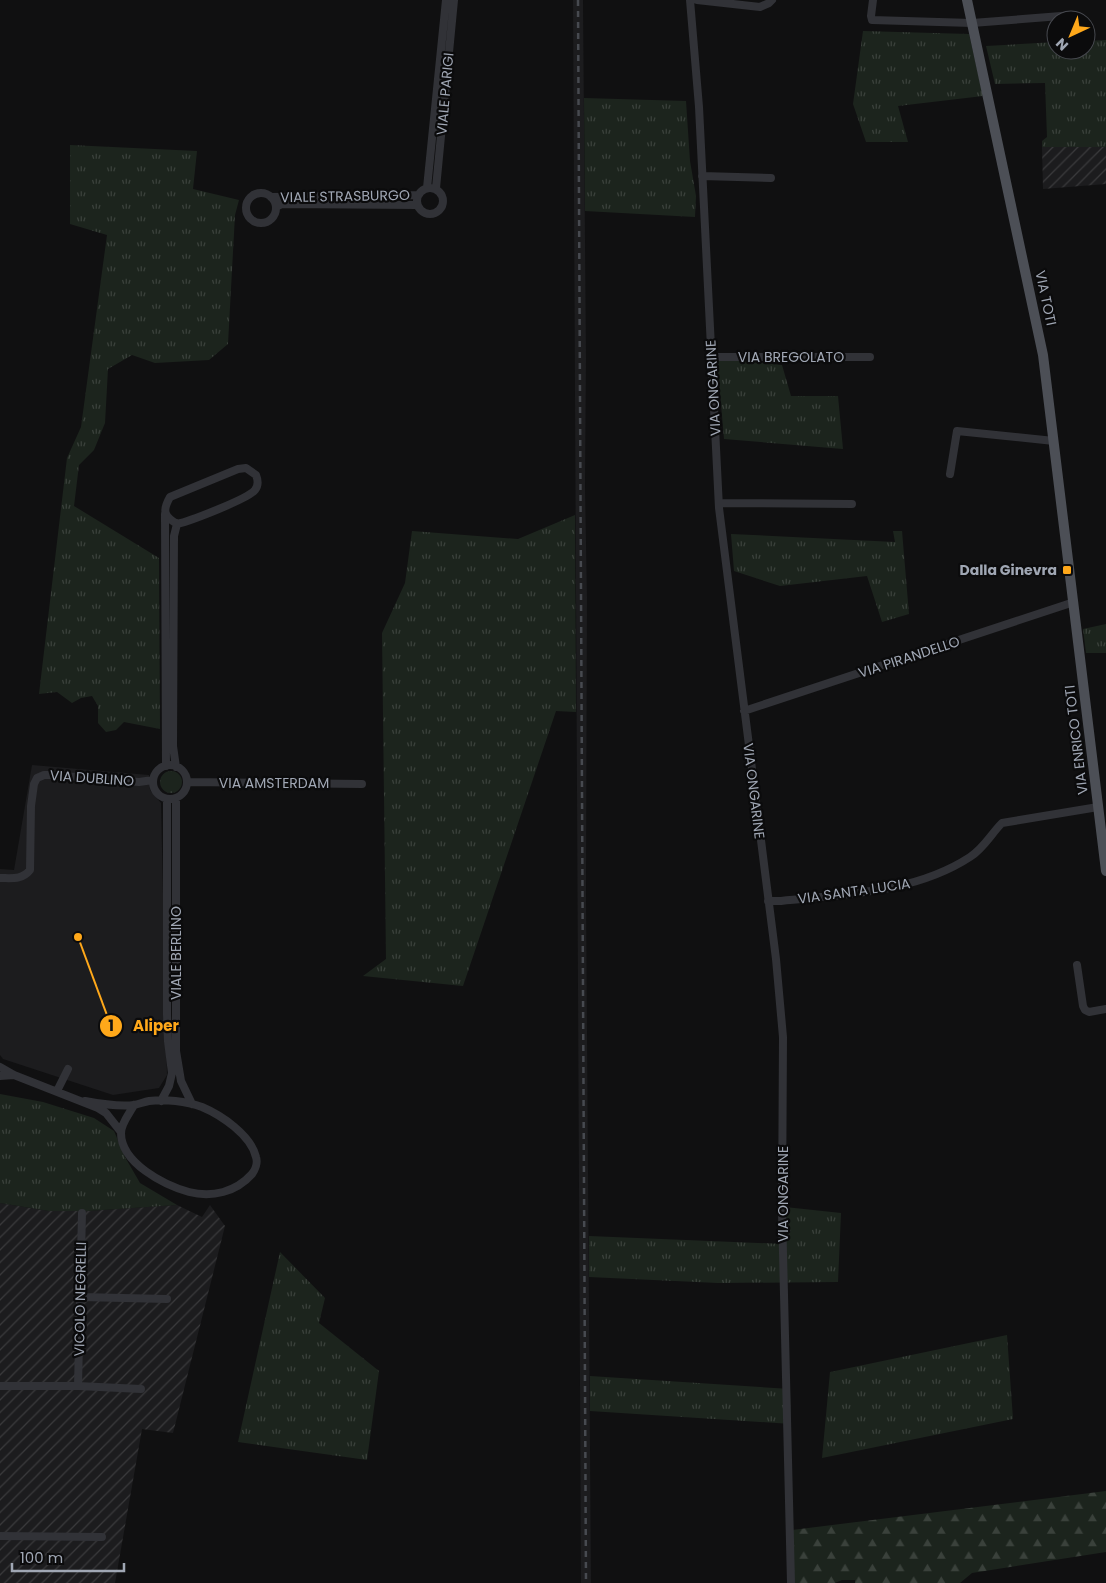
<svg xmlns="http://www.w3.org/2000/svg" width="1106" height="1583" viewBox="0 0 1106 1583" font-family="Poppins,sans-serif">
	<defs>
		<pattern id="industrial-furrows" width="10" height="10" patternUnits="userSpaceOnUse" patternTransform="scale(1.25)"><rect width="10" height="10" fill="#1c1c1e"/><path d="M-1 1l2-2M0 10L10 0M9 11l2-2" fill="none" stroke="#3a3a3c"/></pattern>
		<pattern id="grass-tufts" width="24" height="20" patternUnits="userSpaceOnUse" patternTransform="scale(1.25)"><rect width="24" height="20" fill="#1c241d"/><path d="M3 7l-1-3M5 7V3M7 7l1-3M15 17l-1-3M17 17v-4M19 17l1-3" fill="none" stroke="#3a413b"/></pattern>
		<pattern id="forest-firs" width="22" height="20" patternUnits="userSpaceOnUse" patternTransform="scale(1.25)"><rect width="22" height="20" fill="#1c241d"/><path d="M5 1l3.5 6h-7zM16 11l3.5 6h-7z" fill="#3a413b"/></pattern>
	</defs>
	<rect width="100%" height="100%" fill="#101011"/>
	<path fill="#1c1c1e" d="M573,0H583L586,358L585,486L587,597L586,892L591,1583H581Z
		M32,765L149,775L150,790L161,803L167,1075L159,1088L113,1095L3,1059L0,1055V869L14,870Z"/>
	<path fill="url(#industrial-furrows)" d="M1042,147H1106V184L1043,189Z
		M0,1203L49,1211H88L177,1205L202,1217L210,1205L225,1226L173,1433L142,1429L115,1583H0Z"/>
	<path fill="url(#grass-tufts)" d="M863,31L969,34L983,96L898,106L908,142H866L853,104Z
		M1106,40V147H1042V141L1047,137L1045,83L995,84L986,46L1056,42V50H1086V41Z
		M584,98L686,101L690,161L696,196L695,217L585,211Z
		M70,145L197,151L193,189L239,200L235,215L228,344L209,360L155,363L132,355L108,369L105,423L94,450L79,465L74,506L159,558L160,729L124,722L116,730L106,732L98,723V706L92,696L81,698L72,703L57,692L39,694L67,458L81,427L107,235L70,224Z
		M717,358L782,365L791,396H838L843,449L724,439Z
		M575,515L576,712L556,711L463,986L363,976L386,959L382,633L405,583L412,531L518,539Z
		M893,531H902L909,614L882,622L867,576L780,586L734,571L731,534L895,542Z
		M1106,624V653H1086L1083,629Z
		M160 782a11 11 0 1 1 22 0a11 11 0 1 1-22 0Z
		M0,1094L43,1102L94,1118L114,1131L125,1157L140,1183L177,1205L88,1211H49L0,1203Z
		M785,1207L841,1213L838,1282L718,1283L589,1277V1236L784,1244Z
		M280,1252L325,1298L319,1323L379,1371L367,1460L238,1442Z
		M1007,1335L1013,1419L822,1458L830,1372Z
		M590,1376L790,1389L791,1424L590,1411Z"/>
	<path fill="url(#forest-firs)" d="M1106,1491V1552L972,1573L960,1583H855V1580H842L835,1583H792V1530Z"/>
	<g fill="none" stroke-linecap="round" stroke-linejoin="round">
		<path stroke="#313237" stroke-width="8" d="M690,0L699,107L719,508L776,959L783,1037L782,1212L791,1583
			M697,0L760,7L769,3L772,0
			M873,0L871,16L872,20L972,23L1074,15
			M702,176L771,178
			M417 201a13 13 0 1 1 26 0a13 13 0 1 1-26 0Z
			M427,188L446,0
			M436,188L454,0
			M246 208a15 15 0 1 1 30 0a15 15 0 1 1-30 0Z
			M271,197L418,195
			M276,207L282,204L417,205
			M711,357H870
			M246,468L256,475C258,480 259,485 255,490C248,499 190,521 177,524C164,516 162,511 170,497L238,469Z
			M950,474L957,431L1054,441
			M719,503L852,504
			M165,514L166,766
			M744,711L1074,602
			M153 782a17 17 0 1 1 34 0a17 17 0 1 1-34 0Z
			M176,767L173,746L174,536L177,524
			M187,782L362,784
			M176,798V1051L181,1081L192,1104
			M0,878C12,878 22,880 30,870L31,806L34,784L37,778L44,775H50L139,782L153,780
			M768,901H781C845,894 915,893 970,857C984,848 991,834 1002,823L1098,807
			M1077,965L1083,1006L1085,1010L1089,1012L1106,1009
			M0,1067L14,1075L98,1108L106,1113L121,1132
			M0,1076L14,1075
			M57,1091L68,1069
			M85,1101C101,1104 118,1107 134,1105C139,1104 144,1102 149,1101C165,1099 186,1101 202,1107C221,1115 251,1135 256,1157C258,1163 255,1170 252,1174C236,1192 212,1198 189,1192C164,1185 121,1163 121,1133C121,1123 130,1113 134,1105
			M161,1101L169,1086L172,1073L168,1041L167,1014V799
			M80,1297L167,1299
			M0,1386H78L141,1389
			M78,1386L82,1213
			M0,1536L102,1537"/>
		<path stroke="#4c4f56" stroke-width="10" d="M967,0L1043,355L1106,871"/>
		<path stroke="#474a50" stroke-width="2.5" stroke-dasharray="6 5" stroke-linecap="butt" d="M578,0L586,1583"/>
	</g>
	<rect fill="#ffa81a" stroke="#0b0b0c" stroke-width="2" x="1062" y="565" width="10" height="10" rx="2.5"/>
	<g text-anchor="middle" stroke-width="4.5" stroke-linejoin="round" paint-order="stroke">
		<g font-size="14" fill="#a0a7b4" stroke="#0b0b0c">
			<text transform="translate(445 94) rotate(-85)" y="5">VIALE PARIGI</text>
			<text transform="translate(345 196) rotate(-1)" y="5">VIALE STRASBURGO</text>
			<text transform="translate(1046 298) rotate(78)" y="5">VIA TOTI</text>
			<text x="791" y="362">VIA BREGOLATO</text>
			<text transform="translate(713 388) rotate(-93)" y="5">VIA ONGARINE</text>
			<text transform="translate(909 657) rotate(-18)" y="5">VIA PIRANDELLO</text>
			<text transform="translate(1076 740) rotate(-97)" y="5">VIA ENRICO TOTI</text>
			<text transform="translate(92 778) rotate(4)" y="5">VIA DUBLINO</text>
			<text x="274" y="788">VIA AMSTERDAM</text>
			<text transform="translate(754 791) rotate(83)" y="5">VIA ONGARINE</text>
			<text transform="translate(854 891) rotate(-8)" y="5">VIA SANTA LUCIA</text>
			<text transform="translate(176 953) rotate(-90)" y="5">VIALE BERLINO</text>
			<text transform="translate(783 1194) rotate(-90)" y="5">VIA ONGARINE</text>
			<text transform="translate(80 1299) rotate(-89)" y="5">VICOLO NEGRELLI</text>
		</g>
		<g font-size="14" font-weight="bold" fill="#a0a7b4" stroke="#0b0b0c" text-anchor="end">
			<text x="1057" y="575">Dalla Ginevra</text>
		</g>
	</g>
	<path fill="none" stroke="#ffa81a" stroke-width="2" d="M78 937L111 1026"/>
	<g fill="#ffa81a" stroke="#0b0b0c" stroke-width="2">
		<circle cx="78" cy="937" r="5"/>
		<circle cx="111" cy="1026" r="12"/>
	</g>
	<g font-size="15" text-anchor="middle" font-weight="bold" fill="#111">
		<text x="111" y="1031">1</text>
	</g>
	<g font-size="15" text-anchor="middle" font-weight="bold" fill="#ffa81a" stroke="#0b0b0c" stroke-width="4.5" stroke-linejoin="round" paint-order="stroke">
		<text x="156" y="1031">Aliper</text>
	</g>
	<g transform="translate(1071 35) rotate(224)"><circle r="24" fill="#0b0b0c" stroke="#47494f"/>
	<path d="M0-4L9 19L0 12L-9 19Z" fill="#ffa81a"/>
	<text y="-8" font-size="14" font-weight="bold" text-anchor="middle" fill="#a0a7b4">N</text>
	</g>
	<path d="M12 1563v8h112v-8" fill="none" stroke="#a0a7b4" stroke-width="2.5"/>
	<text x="20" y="1563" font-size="15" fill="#a0a7b4" stroke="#0b0b0c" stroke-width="4" paint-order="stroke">100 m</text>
</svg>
